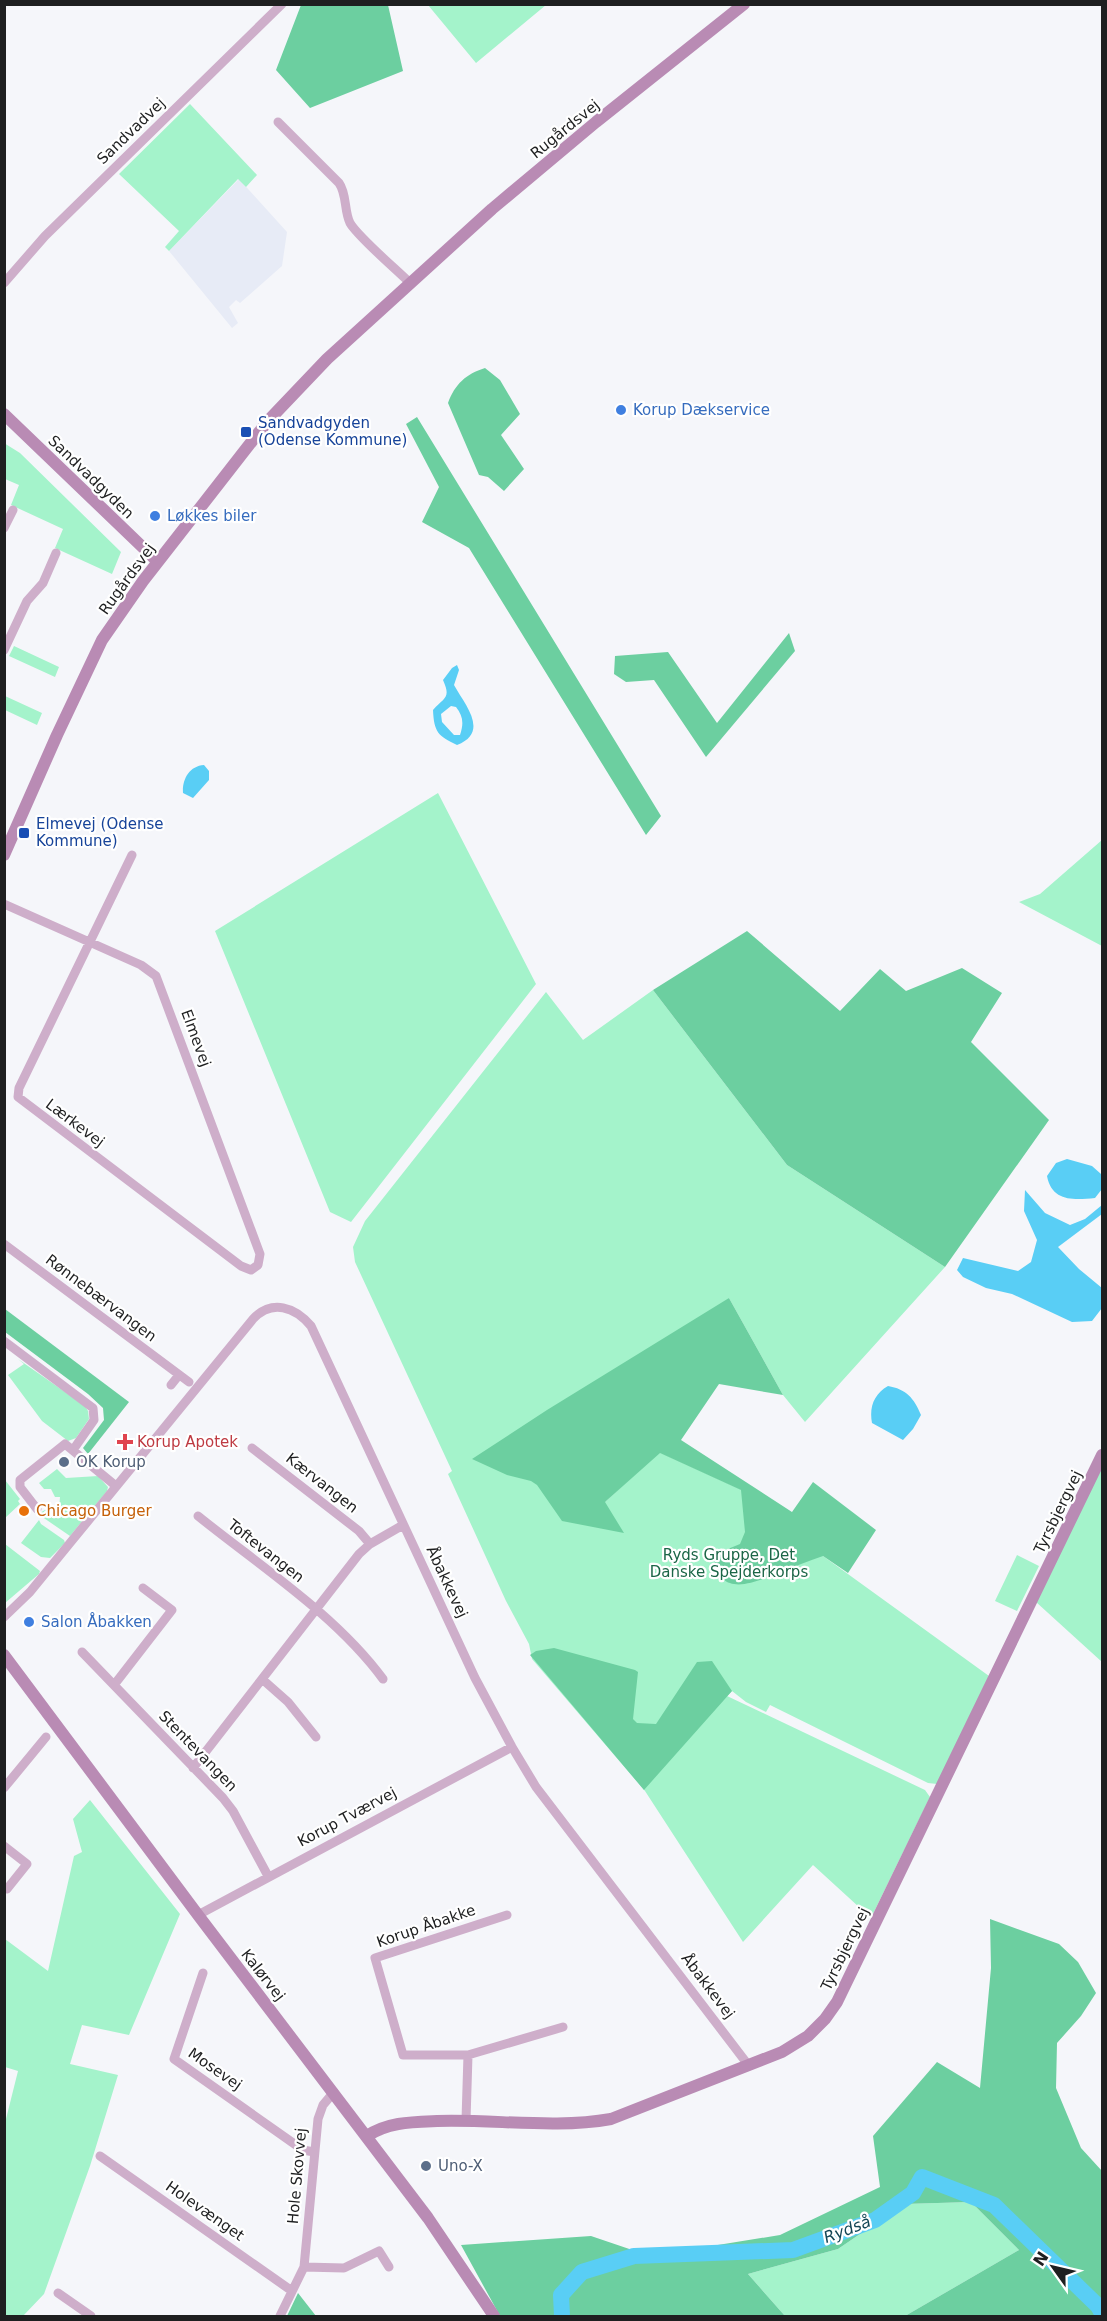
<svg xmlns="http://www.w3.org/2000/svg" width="1107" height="2321" viewBox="0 0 1107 2321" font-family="'DejaVu Sans',sans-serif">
	<rect width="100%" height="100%" fill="#f5f6fa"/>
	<path fill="#e7ebf6" d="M239,179L287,232L282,266L240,303L236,300L229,307L238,323L232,328L169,251Z"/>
	<path fill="#a4f3cb" d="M428,5H546L476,63Z
		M190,104L257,175L246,187L238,179L169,251L165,247L179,231L119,174Z
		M4,443L20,453L121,552L112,574L55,548L63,529L11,505L19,485L5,479Z
		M14,646L59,667L55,677L9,656Z
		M5,696L42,713L37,725L5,710Z
		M438,793L536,984L351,1222L330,1212L215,931Z
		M1102,840V946L1019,902L1040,894Z
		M653,990L787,1165L945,1267L805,1422L783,1395L729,1298L605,1502L659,1452L838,1534L823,1556L989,1676L937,1784L928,1783L770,1705L766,1712L746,1702L732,1691L727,1696L925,1790L930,1797L871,1918L813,1865L743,1942L645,1791L532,1659L529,1644L506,1601L448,1474L452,1471L355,1262L353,1247L365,1221L546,992L583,1040Z
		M18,1359L85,1406L88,1411L89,1419L76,1438L68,1441L42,1421L8,1375L24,1364Z
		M1102,1464V1662L1036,1602Z
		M57,1469L66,1478L98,1476L108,1487L107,1491L70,1536L38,1514L45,1510L54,1512L59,1508L60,1497H55L51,1489H44L39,1483Z
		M5,1480L20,1499L18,1501L20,1504L5,1518Z
		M39,1520L41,1524L64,1540L65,1543L50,1558L41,1557L21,1543Z
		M5,1544L40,1571L39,1574L5,1603Z
		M1017,1555L1039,1566L1017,1611L995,1601Z
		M90,1800L180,1914L129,2035L82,2025L70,2064L118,2075L90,2166L44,2294L23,2316H5L4,2145L6,2139L5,2123L18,2071L5,2067V1939L48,1971L74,1856L82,1852L73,1819Z
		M971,2202L1019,2250L905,2316H785L748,2274L838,2249L904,2204Z"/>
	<path fill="#6ccfa0" d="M301,5H388L403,71L310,108L276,70Z
		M485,368L500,380L520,414L501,435L524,469L504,491L488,477L479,475L448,403C455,384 466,374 485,368Z
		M417,417L661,816L646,835L469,548L422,522L439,487L406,424Z
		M789,633L795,651L706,757L654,680L626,682L614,674L615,656L668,652L717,723Z
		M747,931L840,1011L880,969L906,991L962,968L1002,993L971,1042L1049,1120L945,1267L787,1165L653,990Z
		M729,1298L783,1395L719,1384L681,1440L792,1512L813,1482L876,1530L848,1573L823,1556C808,1561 793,1567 778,1573C753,1583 720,1598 714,1559L718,1553L740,1544L745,1532L741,1490L660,1453L605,1502L624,1533L562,1521L537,1485L531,1481L507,1475L472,1459L547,1410Z
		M5,1309L129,1402L88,1454L83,1448L104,1420L103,1408L88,1394L5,1332Z
		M554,1648L635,1670L638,1672L633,1719L637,1723L656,1724L697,1662L712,1661L732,1691L644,1790L530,1655L536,1651Z
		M990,1919L1059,1944L1078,1962L1096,1993L1081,2016L1057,2043L1056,2088L1081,2148L1102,2171V2316H905L1019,2250L971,2202L904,2204L838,2249L748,2274L785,2316H500L461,2245L591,2236L650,2256L780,2235L880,2187L873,2136L937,2062L980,2088L991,1968Z
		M298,2293L316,2316H287Z"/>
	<path fill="#59cef5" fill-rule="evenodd" d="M457,665L459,670L454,685C465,705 490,732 457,745C438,736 434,732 433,710C445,697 451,698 443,680L452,668ZM451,706L456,707C463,716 464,723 460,735H454L442,722L441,714Z
		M204,765L209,771V780L193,798L183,793C182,780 189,766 204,765Z
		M1067,1159L1092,1166L1101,1174L1102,1189L1095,1198C1074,1200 1052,1202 1047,1176L1056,1163Z
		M1025,1190L1045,1213L1070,1225L1085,1219L1102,1205V1214L1058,1247L1079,1269L1102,1288V1308L1092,1321L1072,1322L1012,1294L986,1288L963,1277L957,1270L963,1258L1018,1271L1031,1262L1037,1240L1024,1211Z
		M888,1386C906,1389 914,1398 921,1415L913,1429L903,1440L872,1423C869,1407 874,1394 888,1386Z"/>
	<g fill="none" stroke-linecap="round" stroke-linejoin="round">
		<path stroke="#59cef5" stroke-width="16" d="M562,2316L561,2295L582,2272L634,2256L793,2250L875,2220L913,2193L922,2177L994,2205L1098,2306L1102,2313"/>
		<path stroke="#ceaeca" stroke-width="9" d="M278,122L339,183C347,194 344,211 350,223C358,237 397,270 410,283
			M4,283L45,236L282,4
			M4,528L13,510
			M4,650L27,601L43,583L56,553
			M4,904L141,965L156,976L260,1254L258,1265L251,1270L241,1266L18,1097L19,1088L132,855
			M4,1244L189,1382
			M4,1341L93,1408L94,1420L73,1450
			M171,1385L179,1375
			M252,1448L359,1531L370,1544
			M37,1509L20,1487V1480L65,1444L116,1486
			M198,1516C260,1566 336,1615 383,1679
			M4,1617L30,1592L70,1543L253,1319C272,1299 295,1307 311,1326L475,1678L512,1747L536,1787L749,2066
			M82,1652L223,1798L233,1811L268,1876
			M262,1679L288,1702L316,1737
			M114,1685L172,1610L143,1588
			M193,1768L359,1554L370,1544L403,1525
			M4,1788L46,1737
			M4,1846L27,1864L7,1889
			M198,1915L512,1747
			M507,1915L375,1958L403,2055H468L563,2027
			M203,1973L174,2059L303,2150L314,2152
			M466,2120L468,2055
			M100,2156L292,2291
			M304,2267L344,2268L379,2251L389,2267
			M58,2293L91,2316
			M280,2316L304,2267L318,2119L323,2105L334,2092"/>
		<path stroke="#b98bb4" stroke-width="12" d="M4,414L157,561
			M4,855L57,735L102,640L143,581L267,422L327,359L492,209L596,122L744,4
			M4,1655L198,1915L428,2218L494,2316
			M367,2136C388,2122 412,2122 437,2121C495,2119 554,2129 611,2119L782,2052L808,2036L825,2019L837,2002L1102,1455"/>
	</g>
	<g fill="#3f7fe0" stroke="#fff" stroke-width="2">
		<circle cx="621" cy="410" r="6"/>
		<circle cx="155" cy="516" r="6"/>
		<circle cx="29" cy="1622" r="6"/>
	</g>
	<g fill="#1a4fb4" stroke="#fff" stroke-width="2">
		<rect x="240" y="426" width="12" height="12" rx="3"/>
		<rect x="18" y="827" width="12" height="12" rx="3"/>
	</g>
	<path fill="#e0444e" stroke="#fff" stroke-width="2" d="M122 1433h6v6h6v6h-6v6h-6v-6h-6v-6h6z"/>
	<g fill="#5c6f8a" stroke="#fff" stroke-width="2">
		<circle cx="64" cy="1462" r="6"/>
		<circle cx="426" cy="2166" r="6"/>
	</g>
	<circle fill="#e8710a" stroke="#fff" stroke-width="2" cx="24" cy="1511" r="6"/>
	<g text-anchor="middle" stroke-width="4.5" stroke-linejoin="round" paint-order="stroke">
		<g font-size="15" fill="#1e1f20" stroke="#fff">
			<text transform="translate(565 129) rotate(-39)" y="5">Rugårdsvej</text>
			<text transform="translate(131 131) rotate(-44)" y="5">Sandvadvej</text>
			<text transform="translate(91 477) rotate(44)" y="5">Sandvadgyden</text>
			<text transform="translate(127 579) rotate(-54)" y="5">Rugårdsvej</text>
			<text transform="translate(196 1038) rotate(70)" y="5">Elmevej</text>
			<text transform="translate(75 1123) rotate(37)" y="5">Lærkevej</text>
			<text transform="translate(101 1298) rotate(37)" y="5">Rønnebærvangen</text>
			<text transform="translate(322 1483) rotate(38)" y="5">Kærvangen</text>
			<text transform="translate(1058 1512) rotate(-64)" y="5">Tyrsbjergvej</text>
			<text transform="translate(266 1551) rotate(38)" y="5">Toftevangen</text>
			<text transform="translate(447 1582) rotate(65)" y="5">Åbakkevej</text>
			<text transform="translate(198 1751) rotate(46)" y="5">Stentevangen</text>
			<text transform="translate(347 1817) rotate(-28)" y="5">Korup Tværvej</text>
			<text transform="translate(426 1926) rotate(-19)" y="5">Korup Åbakke</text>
			<text transform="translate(845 1949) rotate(-64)" y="5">Tyrsbjergvej</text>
			<text transform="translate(263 1975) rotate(52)" y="5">Kalørvej</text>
			<text transform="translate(708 1986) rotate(53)" y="5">Åbakkevej</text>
			<text transform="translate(215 2069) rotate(35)" y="5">Mosevej</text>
			<text transform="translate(297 2176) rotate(-85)" y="5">Hole Skovvej</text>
			<text transform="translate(205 2211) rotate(35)" y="5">Holevænget</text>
		</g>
		<g font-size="15" fill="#366cbe" stroke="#fff" text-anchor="start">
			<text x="633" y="415">Korup Dækservice</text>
			<text x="167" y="521">Løkkes biler</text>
			<text x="41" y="1627">Salon Åbakken</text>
		</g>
		<g font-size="15" fill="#164399" stroke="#fff" text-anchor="start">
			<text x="258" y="428">Sandvadgyden<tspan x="258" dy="17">(Odense Kommune)</tspan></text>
			<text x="36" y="829">Elmevej (Odense<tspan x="36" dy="17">Kommune)</tspan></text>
		</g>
		<g font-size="15" fill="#be3a42" stroke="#fff" text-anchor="start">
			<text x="137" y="1447">Korup Apotek</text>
		</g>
		<g font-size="15" fill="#4e5e75" stroke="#fff" text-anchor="start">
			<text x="76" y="1467">OK Korup</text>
			<text x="438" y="2171">Uno-X</text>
		</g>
		<g font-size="15" fill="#c56008" stroke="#fff" text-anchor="start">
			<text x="36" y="1516">Chicago Burger</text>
		</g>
		<g font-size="15" fill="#1b6647" stroke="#fff">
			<text x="729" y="1560">Ryds Gruppe, Det<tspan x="729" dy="17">Danske Spejderkorps</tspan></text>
		</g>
		<g font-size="16" font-style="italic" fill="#144757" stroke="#fff">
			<text transform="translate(847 2229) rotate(-21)" y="6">Rydså</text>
		</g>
	</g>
	<rect width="1107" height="2321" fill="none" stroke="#1e1f20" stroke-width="12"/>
	<g transform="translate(1053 2267) rotate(304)" stroke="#ffffff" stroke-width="4.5" paint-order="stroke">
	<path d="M0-4.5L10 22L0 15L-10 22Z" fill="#1e1f20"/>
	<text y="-9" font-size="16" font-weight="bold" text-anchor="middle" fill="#1e1f20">N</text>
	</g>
</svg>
